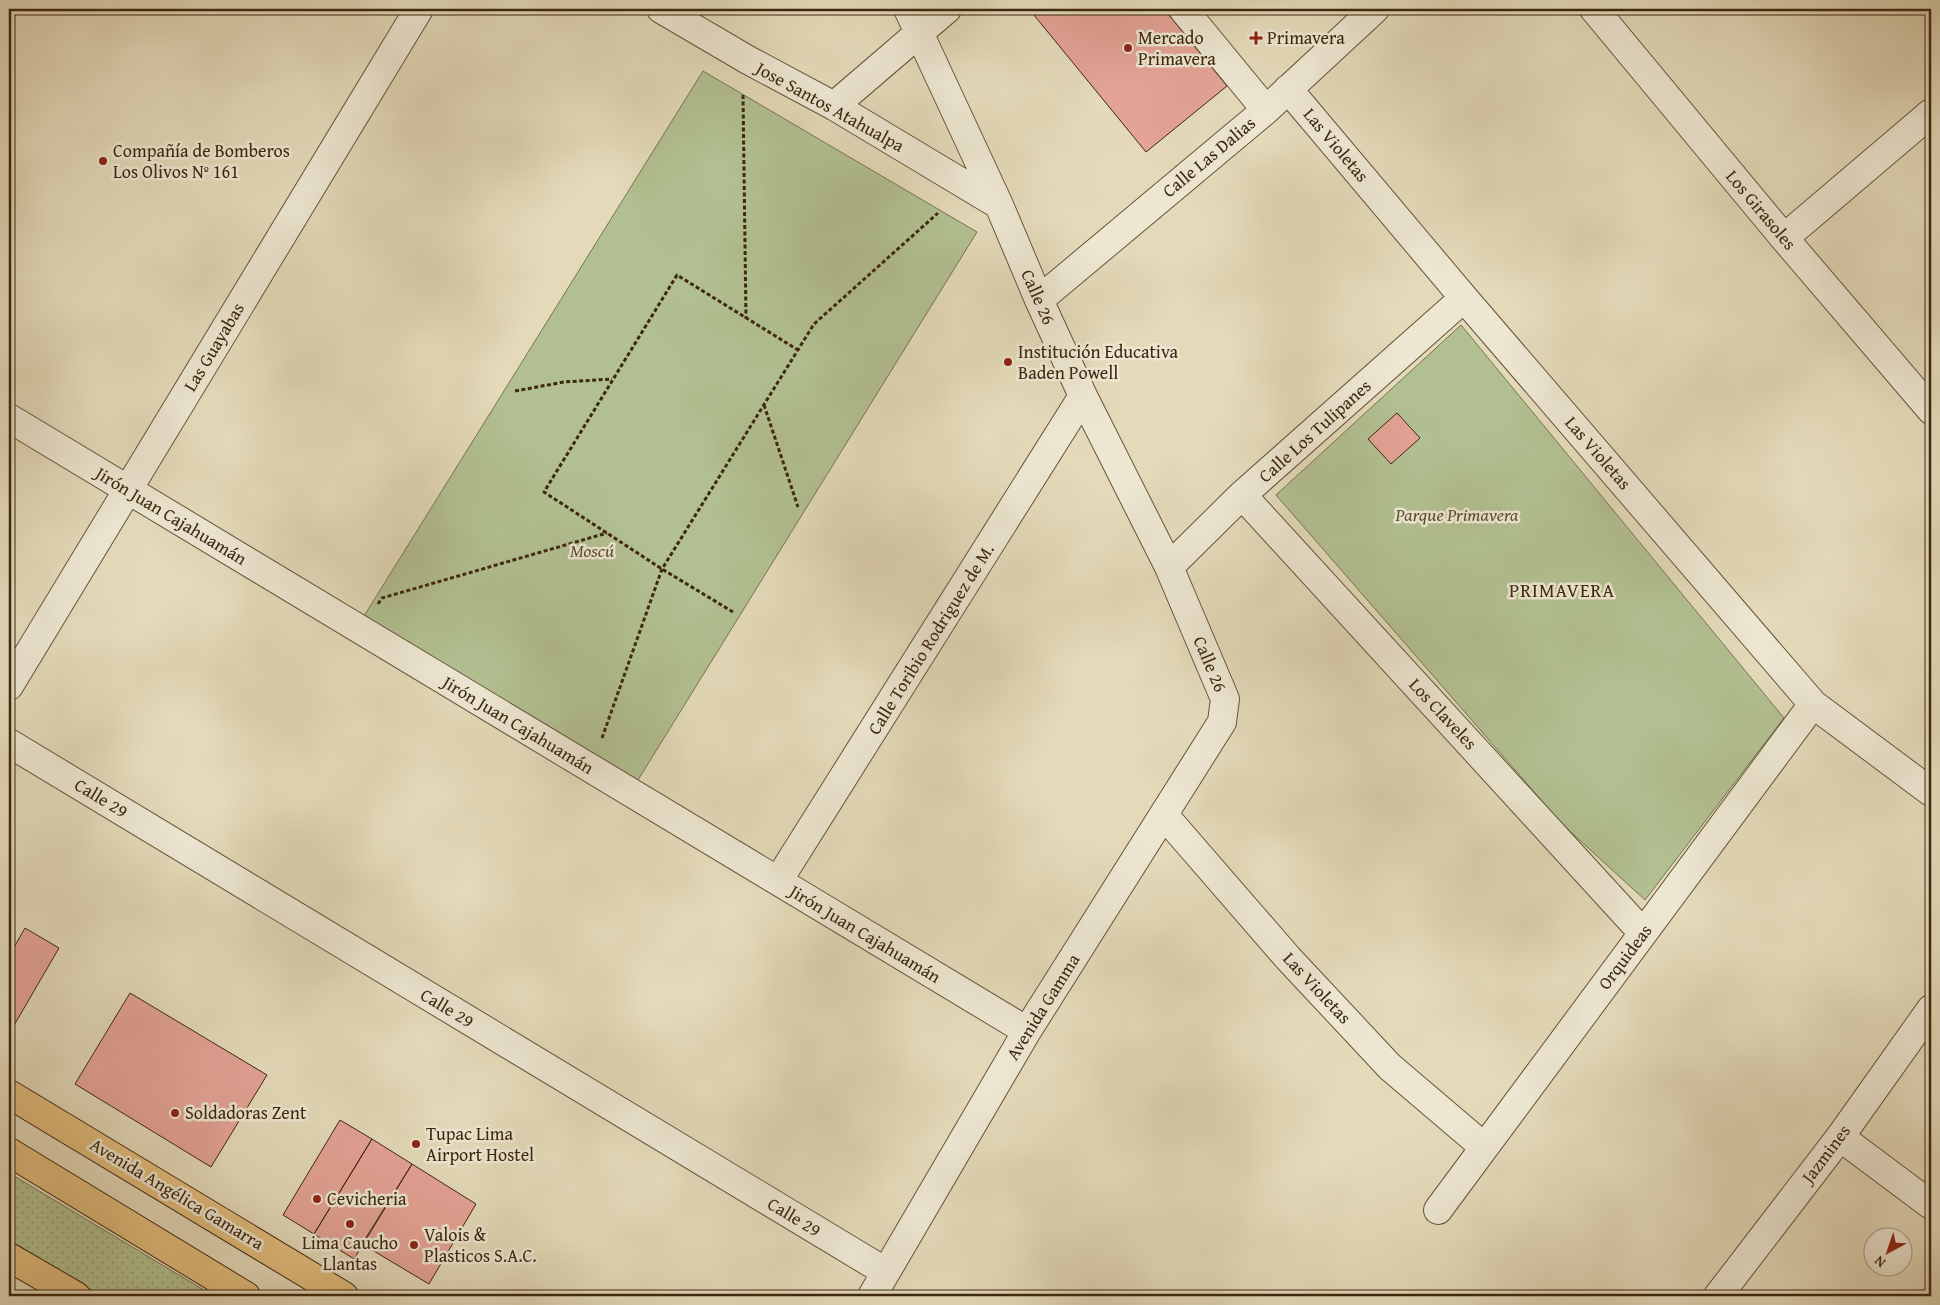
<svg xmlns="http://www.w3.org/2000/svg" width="1940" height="1305" viewBox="0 0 1940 1305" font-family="'Gentium Book Plus',serif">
	<defs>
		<pattern id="grass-dots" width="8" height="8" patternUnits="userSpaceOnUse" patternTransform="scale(1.25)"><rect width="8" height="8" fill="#b2c091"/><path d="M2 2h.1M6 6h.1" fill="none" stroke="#929c75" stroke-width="1.8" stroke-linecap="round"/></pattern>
	</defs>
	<rect width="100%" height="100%" fill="#e4daba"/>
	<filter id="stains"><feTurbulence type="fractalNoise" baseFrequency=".004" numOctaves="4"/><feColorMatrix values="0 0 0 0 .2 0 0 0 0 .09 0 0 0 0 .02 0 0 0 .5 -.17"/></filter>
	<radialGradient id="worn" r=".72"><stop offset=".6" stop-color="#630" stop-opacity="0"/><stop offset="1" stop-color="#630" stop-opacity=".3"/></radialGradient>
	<path fill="url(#grass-dots)" stroke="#777450" d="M9,1173L214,1296H102L9,1240Z"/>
	<path fill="#b2c091" stroke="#777450" d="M703,71L977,232L638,780L364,616Z
		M1461,325L1784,718L1645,900L1562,824L1276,495Z"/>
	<path fill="#e3a396" stroke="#3c270f" d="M1029,9H1164L1227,86L1146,152Z
		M1397,413L1420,438L1391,464L1368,439Z
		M25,928L59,948L9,1034V956Z
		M130,993L267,1075L211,1167L75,1084Z
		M340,1120L372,1139L314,1234L283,1215Z
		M372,1139L412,1164L354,1259L314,1234Z
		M412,1164L476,1204L429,1284L362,1244Z"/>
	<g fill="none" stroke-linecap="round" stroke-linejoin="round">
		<g stroke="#66543a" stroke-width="30">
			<path id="minor" d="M661,9L748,60L834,106L999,205
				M1183,9L1266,110
				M1594,9L1784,238L1931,410
				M1288,89L1464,298L1813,704L1931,792
				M834,106L947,9
				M1784,238L1931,113
				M1039,300L1266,110L1375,9
				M9,418L1027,1031
				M1242,495L1643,933
				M1169,567L1242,495L1464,298
				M9,686L419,9
				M9,743L886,1272
				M1164,815L1288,958L1390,1067L1484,1147
				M778,881L1083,396
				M1840,1137L1931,1205
				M1438,1210L1813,704
				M872,1296L1027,1031L1222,722L1225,699L1169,567L1083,396L1039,300L999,205L908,9
				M1718,1296L1840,1137L1931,1009"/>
		</g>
		<g stroke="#3c270f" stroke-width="30">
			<path id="major" d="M9,1094L344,1296
				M9,1152L246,1296
				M9,1257L76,1296"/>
		</g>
		<path stroke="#3c270f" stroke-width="3" stroke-dasharray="4 2.5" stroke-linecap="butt" d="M743,95L746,319
			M515,391L564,382L612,379
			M764,405L798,507
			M378,604L382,598L607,533
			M733,612L662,569L544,492L677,275L798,350
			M602,738L662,569L814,324L938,213"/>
		<use href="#minor" stroke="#ede7d2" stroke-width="28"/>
		<use href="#major" stroke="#e2bd7d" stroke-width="28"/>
	</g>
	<g fill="#8f2418" stroke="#ede7d2" stroke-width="2">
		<path d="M1253.5 30.5h5v5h5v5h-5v5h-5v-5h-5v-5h5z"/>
		<circle cx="1128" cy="48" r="5"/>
		<circle cx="103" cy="161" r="5"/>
		<circle cx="1008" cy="362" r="5"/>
		<circle cx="175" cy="1113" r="5"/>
		<circle cx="416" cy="1144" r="5"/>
		<circle cx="317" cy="1199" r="5"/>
		<circle cx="350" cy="1224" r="5"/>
		<circle cx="414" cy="1245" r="5"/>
	</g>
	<g text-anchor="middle" stroke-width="5" stroke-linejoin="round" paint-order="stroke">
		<g font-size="18" fill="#3c270f" stroke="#ede7d2" text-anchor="start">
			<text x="1138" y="44">Mercado<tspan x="1138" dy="21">Primavera</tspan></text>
			<text x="1267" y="44">Primavera</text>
			<text x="113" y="157">Compañía de Bomberos<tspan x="113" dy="21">Los Olivos Nº 161</tspan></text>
			<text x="1018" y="358">Institución Educativa<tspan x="1018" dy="21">Baden Powell</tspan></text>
			<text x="185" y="1119">Soldadoras Zent</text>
			<text x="426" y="1140">Tupac Lima<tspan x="426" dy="21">Airport Hostel</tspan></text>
			<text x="327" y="1205">Cevicheria</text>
			<text x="424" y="1241">Valois &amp;<tspan x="424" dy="21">Plasticos S.A.C.</tspan></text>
			<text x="350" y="1249" text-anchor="middle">Lima Caucho<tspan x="350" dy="21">Llantas</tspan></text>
		</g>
		<g font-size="18" fill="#3c270f" stroke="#ede7d2">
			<text transform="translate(830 107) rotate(29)" y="6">Jose Santos Atahualpa</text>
			<text transform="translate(1336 145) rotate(50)" y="6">Las Violetas</text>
			<text transform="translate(1209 157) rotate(-40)" y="6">Calle Las Dalias</text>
			<text transform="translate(1761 210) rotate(50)" y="6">Los Girasoles</text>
			<text transform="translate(1038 297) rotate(66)" y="6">Calle 26</text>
			<text transform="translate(214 347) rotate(-59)" y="6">Las Guayabas</text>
			<text transform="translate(1315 431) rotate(-42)" y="6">Calle Los Tulipanes</text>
			<text transform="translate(1598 453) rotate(49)" y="6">Las Violetas</text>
			<text transform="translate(171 516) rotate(31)" y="6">Jirón Juan Cajahuamán</text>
			<text transform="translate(931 639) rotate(-58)" y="6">Calle Toribio Rodriguez de M.</text>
			<text transform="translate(1210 664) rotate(67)" y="6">Calle 26</text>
			<text transform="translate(1443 714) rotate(47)" y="6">Los Claveles</text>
			<text transform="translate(518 725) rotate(31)" y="6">Jirón Juan Cajahuamán</text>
			<text transform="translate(101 798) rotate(31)" y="6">Calle 29</text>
			<text transform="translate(865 934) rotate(31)" y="6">Jirón Juan Cajahuamán</text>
			<text transform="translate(1625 957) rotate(-53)" y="6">Orquideas</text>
			<text transform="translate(1317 988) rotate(47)" y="6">Las Violetas</text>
			<text transform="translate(1043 1007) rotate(-58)" y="6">Avenida Gamma</text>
			<text transform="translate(447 1008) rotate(31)" y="6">Calle 29</text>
			<text transform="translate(1826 1154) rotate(-53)" y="6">Jazmines</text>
			<text transform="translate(177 1194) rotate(31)" y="6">Avenida Angélica Gamarra</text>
			<text transform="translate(794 1217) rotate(31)" y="6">Calle 29</text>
		</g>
		<g font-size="18" font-style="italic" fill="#5a4d30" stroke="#ede7d2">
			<text x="1457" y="521">Parque Primavera</text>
			<text x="592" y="557">Moscú</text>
		</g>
		<g font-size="19" letter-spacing="1" fill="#3c270f" stroke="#ede7d2">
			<text x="1562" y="597">PRIMAVERA</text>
		</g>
	</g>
	<rect width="1940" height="1305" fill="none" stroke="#e4daba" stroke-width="30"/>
	<rect x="10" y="10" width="1920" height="1285" fill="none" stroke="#3c270f" stroke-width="2.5"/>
	<rect x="15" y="15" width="1910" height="1275" fill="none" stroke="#3c270f"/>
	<g transform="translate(1888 1252) rotate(220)"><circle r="24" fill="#ede7d2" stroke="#a69a84"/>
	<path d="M0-4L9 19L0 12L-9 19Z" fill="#8f2418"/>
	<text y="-8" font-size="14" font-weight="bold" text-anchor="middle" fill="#3c270f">N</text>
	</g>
	<rect width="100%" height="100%" filter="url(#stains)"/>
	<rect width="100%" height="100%" fill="url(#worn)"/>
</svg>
